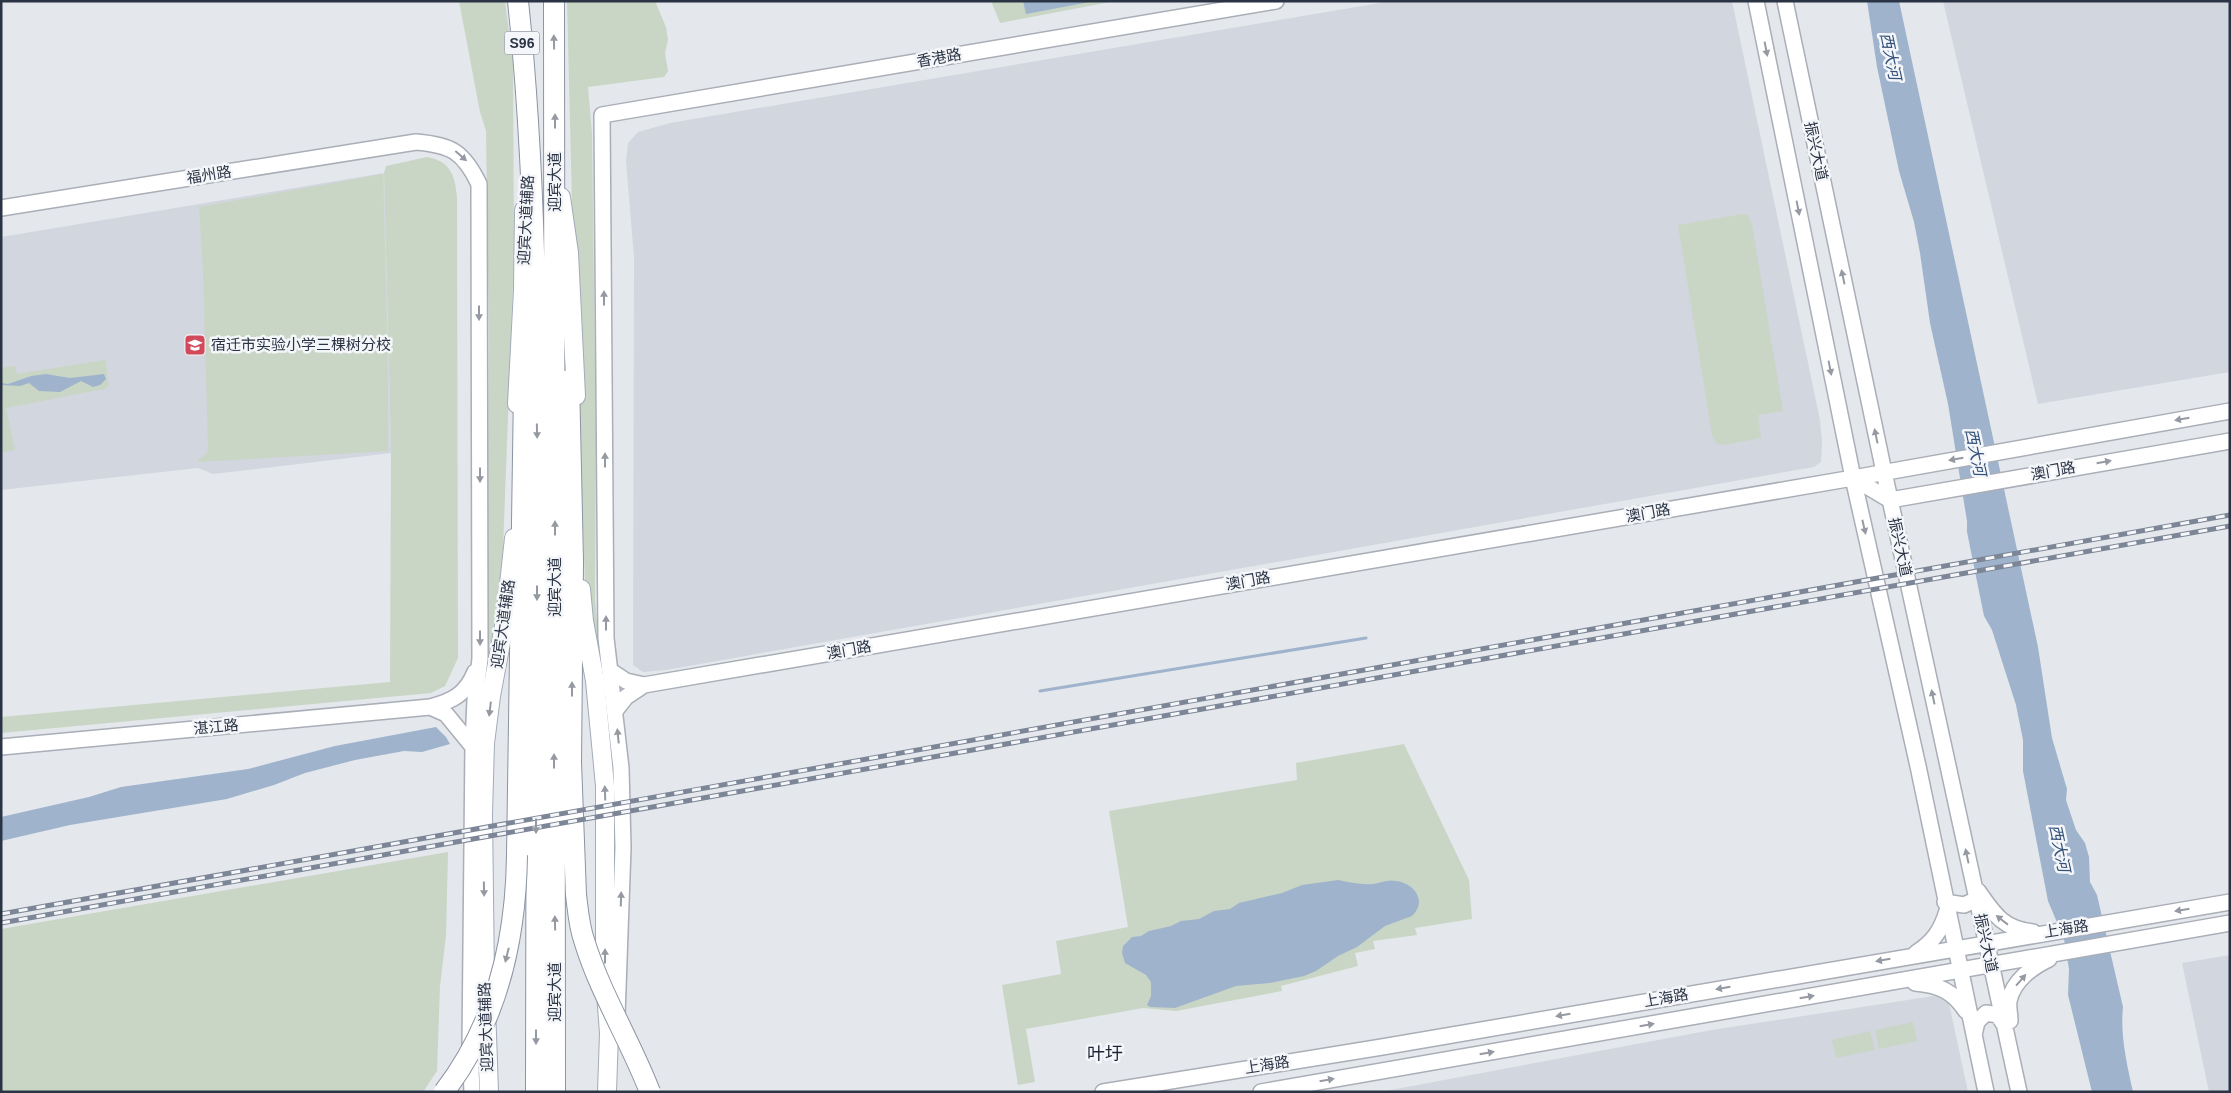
<svg xmlns="http://www.w3.org/2000/svg" width="2231" height="1093" viewBox="0 0 2231 1093" font-family="Arial,'Noto Sans SC',sans-serif">
	<rect width="100%" height="100%" fill="#e4e7ec"/>
	<path fill="#d2d6de" d="M1392,1H1732L1820,420L1822,441L1821,462L1814,467L666,670L643,672L633,665L634,257L626,161L628,143L638,132L670,123Z
		M1943,1H2230V372L2038,404Z
		M384,173L391,453L213,474L198,468L1,490V237Z
		M2230,955V1092H2209L2182,963Z
		M1947,994L1968,1092H1380L1712,1030Z"/>
	<path fill="#c9d6c5" d="M459,1H505L513,64L514,257L503,549L496,618L487,660L489,336L486,131L480,112Z
		M567,1H655L666,27L668,40L665,53L668,71L664,77L588,87L592,133L596,437L595,599L602,680L585,584L573,244Z
		M991,1H1115L1000,23Z
		M427,157C451,161 455,176 457,197L458,658L445,686L431,693L1,733V717L390,682L391,453L384,173L386,166Z
		M383,174L388,369V451L198,462V460L207,453L208,446L203,270L199,207Z
		M1743,214L1748,215L1752,225L1783,411L1758,415L1761,438L1723,445L1716,443L1712,434L1678,225Z
		M105,360L109,386L104,389L6,408L15,450L1,453V368L15,366L17,374Z
		M1404,744L1469,880L1472,919L1415,928L1417,935L1373,941L1375,949L1355,953L1358,966L1281,986L1282,991L1176,1011L1143,1008L1026,1029L1035,1082L1018,1085L1002,985L1061,974L1056,941L1128,927L1109,811L1297,780L1296,763Z
		M448,852L446,936L440,986L437,1071L423,1092H1V929Z
		M1913,1022L1917,1041L1879,1049L1875,1030Z
		M1870,1031L1875,1050L1836,1058L1832,1040Z"/>
	<path fill="#9fb4cc" d="M1023,1H1090V2L1026,14Z
		M1867,1H1899L2038,647L2052,738L2067,789L2066,800L2076,830L2085,843L2089,857L2090,882L2097,895L2123,1007C2120,1035 2127,1065 2133,1092H2092L2068,995L2069,969L2064,939L2048,901L2023,771V740L2016,705L1992,630L1984,616L1967,532V521L1948,404L1930,323L1920,253L1914,222L1899,171L1877,67Z
		M46,374L70,378L104,374L106,379L100,385L93,387L81,381L60,392L39,391L29,383L20,386L1,385V383L8,384L31,376Z
		M436,727L446,737L450,744L422,752L404,751L355,760L305,773L274,785L227,799L70,825L1,841V817L89,797L121,787L248,769L335,746Z
		M1338,880C1349,882 1361,885 1373,884C1380,883 1388,879 1396,881C1414,883 1428,901 1412,916L1385,926L1357,947L1338,956L1316,971L1304,976L1270,983L1236,986L1175,1008L1150,1007L1147,1005L1151,996V982L1146,975L1125,963L1122,953L1123,946L1132,937L1141,936L1149,931L1171,926L1181,921L1199,919L1214,911L1230,909L1239,903L1282,893L1302,885Z"/>
	<g fill="none" stroke-linecap="round" stroke-linejoin="round">
		<path stroke="#9fb4cc" stroke-width="3" d="M1040,691L1366,638"/>
		<g stroke="#a9aeb7" stroke-width="18">
			<path id="secondary" d="M1756,1L1853,478L1918,766L1986,1092
				M1785,1L1884,472L2019,1092
				M1,208L416,142C451,145 463,151 479,184L480,659L475,700L473,743L470,1049L472,1092
				M1853,478L1890,500L2230,441
				M611,671L626,681L644,685
				M430,707L446,714L473,747
				M615,711L626,697L644,685L1853,478L2230,411
				M1,747L430,707C453,701 466,694 475,672
				M1978,891C1994,914 2003,929 2033,932
				M1945,902L1964,905L1977,899
				M1916,953C1933,942 1941,931 1947,911
				M1915,983C1939,985 1953,991 1966,1011
				M617,1016L623,848L621,768L606,638L602,115L1276,1
				M2010,1021C2010,1014 2008,1007 2009,1001C2013,981 2032,967 2049,959
				M1974,1035L1977,1022L1986,1013L1998,1015L2003,1023
				M1103,1092L1382,1047L2230,902
				M1261,1092L2230,923"/>
		</g>
		<g stroke="#a3abb8" stroke-width="20">
			<path id="primary" d="M561,197L569,253L576,396
				M517,404L523,290L524,210
				M581,589L584,621L595,681L605,786V980L609,1033L607,1092
				M489,1092L485,978L483,814L485,743L491,696L505,621L514,538"/>
		</g>
		<g stroke="#8b94a3" stroke-width="22">
			<path id="highway" d="M518,1C538,192 537,384 537,576C536,748 537,920 536,1092
				M554,1L555,1092
				M569,380L573,561L571,762L576,895
				M517,855L524,390"/>
		</g>
		<use href="#secondary" stroke="#fff" stroke-width="15"/>
		<use href="#primary" stroke="#fff" stroke-width="18"/>
		<use href="#highway" stroke="#fff" stroke-width="20"/>
		<g stroke="#7d8696" stroke-width="5">
			<path id="rail" d="M1,914L2230,515
				M1,923L2230,526"/>
		</g>
		<use href="#rail" stroke="#f4f6f9" stroke-width="3" stroke-dasharray="9" stroke-linecap="butt"/>
		<g stroke="#8b94a3" stroke-width="22" stroke-linecap="butt">
			<path id="highway-bridge" d="M576,895C578,910 579,926 584,940C600,993 630,1040 650,1092
				M444,1092C497,1023 516,941 517,855"/>
		</g>
		<use href="#highway-bridge" stroke="#fff" stroke-width="20"/>
	</g>
	<defs><path id="oneway-solid" d="M-6-.8H1V-3.2L6.5 0L1 3.2V.8H-6Z" transform="scale(1.25)"/></defs>
	<g fill="#959aa2">
		<use href="#oneway-solid" transform="translate(554 42) rotate(-91)"/>
		<use href="#oneway-solid" transform="translate(1766 49) rotate(79)"/>
		<use href="#oneway-solid" transform="translate(555 121) rotate(-90)"/>
		<use href="#oneway-solid" transform="translate(461 156) rotate(41)"/>
		<use href="#oneway-solid" transform="translate(1798 208) rotate(79)"/>
		<use href="#oneway-solid" transform="translate(1843 277) rotate(-102)"/>
		<use href="#oneway-solid" transform="translate(604 298) rotate(-90)"/>
		<use href="#oneway-solid" transform="translate(479 313) rotate(90)"/>
		<use href="#oneway-solid" transform="translate(1830 368) rotate(79)"/>
		<use href="#oneway-solid" transform="translate(2182 419) rotate(170)"/>
		<use href="#oneway-solid" transform="translate(537 431) rotate(89)"/>
		<use href="#oneway-solid" transform="translate(1876 436) rotate(-102)"/>
		<use href="#oneway-solid" transform="translate(1956 459) rotate(170)"/>
		<use href="#oneway-solid" transform="translate(605 460) rotate(-90)"/>
		<use href="#oneway-solid" transform="translate(2104 462) rotate(-10)"/>
		<use href="#oneway-solid" transform="translate(480 475) rotate(90)"/>
		<use href="#oneway-solid" transform="translate(1864 527) rotate(77)"/>
		<use href="#oneway-solid" transform="translate(555 528) rotate(-90)"/>
		<use href="#oneway-solid" transform="translate(537 593) rotate(90)"/>
		<use href="#oneway-solid" transform="translate(606 623) rotate(-90)"/>
		<use href="#oneway-solid" transform="translate(480 638) rotate(90)"/>
		<use href="#oneway-solid" transform="translate(572 689) rotate(-90)"/>
		<use href="#oneway-solid" transform="translate(1933 697) rotate(-102)"/>
		<use href="#oneway-solid" transform="translate(490 709) rotate(97)"/>
		<use href="#oneway-solid" transform="translate(618 736) rotate(-96)"/>
		<use href="#oneway-solid" transform="translate(554 761) rotate(-90)"/>
		<use href="#oneway-solid" transform="translate(605 793) rotate(-92)"/>
		<use href="#oneway-solid" transform="translate(536 826) rotate(90)"/>
		<use href="#oneway-solid" transform="translate(1967 856) rotate(-102)"/>
		<use href="#oneway-solid" transform="translate(484 889) rotate(89)"/>
		<use href="#oneway-solid" transform="translate(621 899) rotate(-88)"/>
		<use href="#oneway-solid" transform="translate(2182 910) rotate(171)"/>
		<use href="#oneway-solid" transform="translate(2002 920) rotate(-142)"/>
		<use href="#oneway-solid" transform="translate(555 923) rotate(-91)"/>
		<use href="#oneway-solid" transform="translate(507 955) rotate(104)"/>
		<use href="#oneway-solid" transform="translate(605 956) rotate(-90)"/>
		<use href="#oneway-solid" transform="translate(1883 960) rotate(170)"/>
		<use href="#oneway-solid" transform="translate(2021 980) rotate(-49)"/>
		<use href="#oneway-solid" transform="translate(1723 988) rotate(170)"/>
		<use href="#oneway-solid" transform="translate(1807 997) rotate(-10)"/>
		<use href="#oneway-solid" transform="translate(1563 1015) rotate(170)"/>
		<use href="#oneway-solid" transform="translate(1647 1025) rotate(-10)"/>
		<use href="#oneway-solid" transform="translate(536 1037) rotate(90)"/>
		<use href="#oneway-solid" transform="translate(1487 1053) rotate(-10)"/>
		<use href="#oneway-solid" transform="translate(1327 1080) rotate(-10)"/>
	</g>
	<defs>
		<g id="school-square" transform="scale(1.125)"><rect x="-9" y="-9" width="18" height="18" rx="4" fill="#d1495b" stroke="#f4f6f9"/><path d="M0-5L7-2L0 1L-7-2ZM-4 1L0 2.5L4 1V4Q0 6-4 4Z" fill="#fff"/></g>
	</defs>
	<g fill-rule="evenodd">
		<use href="#school-square" x="195" y="345"/>
	</g>
	<g text-anchor="middle" stroke-width="5" stroke-linejoin="round" paint-order="stroke">
		<rect fill="#f4f6f9" stroke="#676e7b" stroke-width="1" x="504.5" y="31.5" width="35" height="23" rx="4"/>
		<g font-size="14" font-weight="bold" fill="#2b3445">
			<text x="522" y="48">S96</text>
		</g>
		<g font-size="15" fill="#2b3445" stroke="#f4f6f9">
			<text transform="translate(939 58) rotate(-10)" y="5">香港路</text>
			<text transform="translate(1816 151) rotate(78)" y="5">振兴大道</text>
			<text transform="translate(209 175) rotate(-9)" y="5">福州路</text>
			<text transform="translate(555 182) rotate(-90)" y="5">迎宾大道</text>
			<text transform="translate(526 220) rotate(-87)" y="5">迎宾大道辅路</text>
			<text transform="translate(2053 471) rotate(-10)" y="5">澳门路</text>
			<text transform="translate(1648 513) rotate(-10)" y="5">澳门路</text>
			<text transform="translate(1900 547) rotate(78)" y="5">振兴大道</text>
			<text transform="translate(1248 581) rotate(-10)" y="5">澳门路</text>
			<text transform="translate(555 587) rotate(-90)" y="5">迎宾大道</text>
			<text transform="translate(503 624) rotate(-82)" y="5">迎宾大道辅路</text>
			<text transform="translate(849 650) rotate(-10)" y="5">澳门路</text>
			<text transform="translate(216 727) rotate(-5)" y="5">湛江路</text>
			<text transform="translate(2066 929) rotate(-9)" y="5">上海路</text>
			<text transform="translate(1986 943) rotate(78)" y="5">振兴大道</text>
			<text transform="translate(555 992) rotate(-90)" y="5">迎宾大道</text>
			<text transform="translate(1666 998) rotate(-10)" y="5">上海路</text>
			<text transform="translate(486 1027) rotate(-92)" y="5">迎宾大道辅路</text>
			<text transform="translate(1267 1065) rotate(-9)" y="5">上海路</text>
		</g>
		<g font-size="15" fill="#2b3445" stroke="#f4f6f9" text-anchor="start">
			<text x="211" y="350">宿迁市实验小学三棵树分校</text>
		</g>
		<g font-size="16" font-style="italic" fill="#34527a" stroke="#f4f6f9">
			<text transform="translate(1891 56) rotate(78)" y="6">西大河</text>
			<text transform="translate(1976 452) rotate(78)" y="6">西大河</text>
			<text transform="translate(2060 848) rotate(78)" y="6">西大河</text>
		</g>
		<g font-size="18" fill="#1d2536" stroke="#f4f6f9">
			<text x="1105" y="1060">叶圩</text>
		</g>
	</g>
	<rect width="2231" height="1093" fill="none" stroke="#2b3445" stroke-width="5"/>
</svg>
